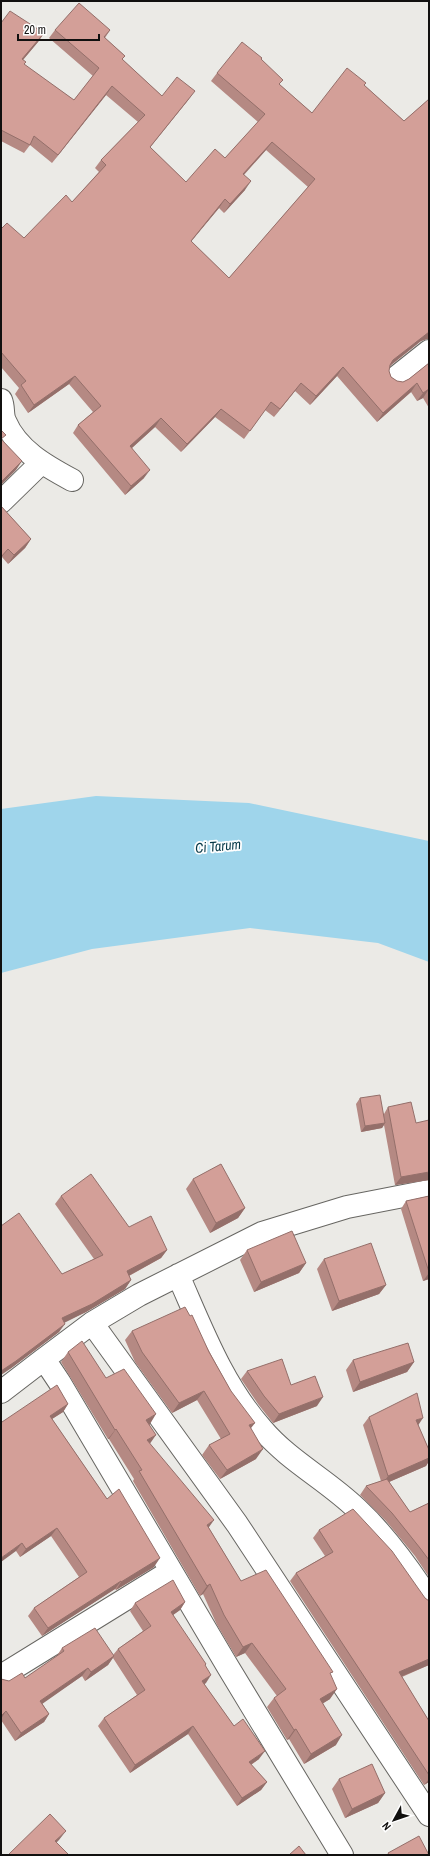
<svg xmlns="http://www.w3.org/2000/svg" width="430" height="1856" viewBox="0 0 430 1856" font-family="'Archivo Narrow',sans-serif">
	<rect width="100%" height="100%" fill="#ebeae6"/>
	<path fill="#9fd5eb" d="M96,796L249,803L429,841V962L378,943L250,928L92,949L1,973V809Z"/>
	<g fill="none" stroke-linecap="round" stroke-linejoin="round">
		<g stroke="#676662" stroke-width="24">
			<path id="street" d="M395,378L429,351
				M1,400C4,407 2,415 5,421C17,450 46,466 72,480
				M1,502L41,463
				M178,1275C202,1329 222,1384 262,1429C289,1461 327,1480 357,1509C385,1535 408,1567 429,1599
				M92,1323L237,1524L429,1815
				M44,1359L92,1323L139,1295L262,1233L347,1207L429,1191
				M1,1392L44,1359L60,1383L228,1667L342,1855
				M1,1676L171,1571"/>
		</g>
		<use href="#street" stroke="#fff" stroke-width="22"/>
	</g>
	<path fill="#b58983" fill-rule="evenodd" d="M1,23L44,33L38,42L23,60L24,65L74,100L93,76L49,38L55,30H110L105,38L125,56L122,59L162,96L189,99L150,147L186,182L225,158L258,122L211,81L217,73L261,60L280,85L312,113L364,85L404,121L429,99V339H427L421,341L389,367V371L391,377L397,381L403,382L409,379L429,363V408L423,398L417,401L411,392L377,422L337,376L310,405L295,391L274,417L265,410L244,439L215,417L181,452L155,427L132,448L144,478L125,495L73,433L78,425L93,412L69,384L28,413L15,394L19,388L1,367V229L24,238L72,202L99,172L95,168L101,160L138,122L106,95L52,163L30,145L24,153L1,141ZM266,150L308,187L229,278L191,241L219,208L224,213L245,190L244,175Z
		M1,506L31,539L25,548L8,564L2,557L1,558Z
		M360,1098L384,1114L388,1107L429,1180L395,1185L384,1125L382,1128L361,1132L356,1104Z
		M193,1179L245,1208L238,1218L210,1233L186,1189Z
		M61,1196L129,1227L167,1250L161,1258L129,1276L131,1280L125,1289L86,1312L64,1322L59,1332L10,1369L62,1274L94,1259L55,1204Z
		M429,1196V1279L423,1281L401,1209L406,1201Z
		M247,1250L306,1263L299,1273L254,1292L240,1260Z
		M324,1259L386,1285L379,1294L332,1311L317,1269Z
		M190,1316L251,1428L256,1459L220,1479L202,1455L209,1445L221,1439L197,1400L172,1413L135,1362L125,1340L132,1331Z
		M68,1352L106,1378L150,1424V1444L209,1528L241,1581L330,1675V1699L323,1703L336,1745L304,1764L289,1739L287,1740L267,1707L274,1698L277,1696L245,1653L236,1657L217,1625L203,1594L200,1596L133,1481L134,1479L109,1439H108L61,1362Z
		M353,1360L414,1362L407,1372L353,1392L346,1370Z
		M247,1371L291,1385L317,1406L273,1423L258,1404L241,1379Z
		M68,1404L63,1412L52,1419L154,1567L116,1590L115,1589L42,1636L28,1616L34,1608L79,1577L51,1536L20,1557L16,1551L2,1422Z
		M369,1417L418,1425L429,1450V1461L426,1466L389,1482L410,1512L429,1503V1577L415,1556L386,1521L360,1495L366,1486L381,1481L363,1425Z
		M319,1530L425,1598L429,1601V1665L402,1677L429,1721V1782L424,1785L290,1581L296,1573L325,1556L313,1538Z
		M185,1602L180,1610L173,1615L205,1666L206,1683L204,1684L234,1726L259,1759L251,1765L267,1782L261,1790L237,1806L188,1734L130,1773L98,1726L104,1718L137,1695L113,1658L108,1665L85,1681L82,1676L42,1703L49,1714L44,1722L15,1741L1,1720V1679L9,1681L25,1678L56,1657L62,1648L113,1655L118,1649L143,1631L130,1611L135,1603Z
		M339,1779L385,1793L378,1803L345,1818L332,1789Z"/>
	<path fill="#946f6a" d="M44,33L38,42L16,68L22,59Z
		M112,86L106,95L52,163L58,155Z
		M195,91L189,99L144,155L150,147Z
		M272,142L266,150L237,182L243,174Z
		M251,181L245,190L224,213L230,204Z
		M225,199L219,208L185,249L191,241Z
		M429,332V339H427L421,341L387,368L393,360Z
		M343,367L337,376L310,405L316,396Z
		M75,376L69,384L28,413L34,405Z
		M301,383L295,391L274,417L280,409Z
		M417,383L411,392L377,422L383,413Z
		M429,389L423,398L417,401L423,393Z
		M221,409L215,417L181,452L187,444Z
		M161,418L155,427L124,455L130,446Z
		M22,461L16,470L1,485V482Z
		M150,470L144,478L125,495L131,486Z
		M31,539L25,548L8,564L14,555Z
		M385,1123L382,1128L361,1132L365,1126Z
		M429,1172V1180L395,1185L401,1177Z
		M245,1208L238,1218L210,1233L216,1223Z
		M167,1250L161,1258L121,1280L127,1271Z
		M306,1263L299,1273L254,1292L261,1282Z
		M429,1273V1279L423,1281Z
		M131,1280L125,1289L86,1312L56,1327L62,1318Z
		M386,1285L379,1294L332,1311L339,1301Z
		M65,1324L59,1332L10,1369L1,1375V1371Z
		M414,1362L407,1372L353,1392L360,1382Z
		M204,1391L197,1400L172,1413L179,1403Z
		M323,1397L317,1406L273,1423L279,1414Z
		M68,1404L63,1412L44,1424L50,1416Z
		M156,1414L150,1424L139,1429L146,1420Z
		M423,1418L417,1427L416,1420Z
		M255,1423L248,1432L249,1425Z
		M116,1429L109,1439H108L115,1430Z
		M156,1435L149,1445L147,1440Z
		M263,1449L256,1459L220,1479L227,1470Z
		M429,1458V1461L426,1466L382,1485L388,1476Z
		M214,1520L207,1530V1525Z
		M57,1528L51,1536L20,1557L26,1549Z
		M22,1543L16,1551L1,1562V1558Z
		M160,1558L154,1567L116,1590L121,1582Z
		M121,1581L115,1589L42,1636L48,1628Z
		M210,1584L203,1594L200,1596L207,1586Z
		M185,1602L180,1610L166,1620L171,1612Z
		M252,1643L245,1653L236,1657L243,1647Z
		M114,1656L108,1665L85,1681L91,1672Z
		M429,1659V1665L393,1680L399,1672Z
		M88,1668L82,1676L35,1709L40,1701Z
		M211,1675L206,1683L196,1689L202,1681Z
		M337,1689L330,1699L314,1709L320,1699Z
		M6,1711L1,1719V1716Z
		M49,1714L44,1722L15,1741L21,1733Z
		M193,1726L188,1734L130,1773L135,1765Z
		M296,1729L289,1739L287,1740L294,1730Z
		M342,1735L336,1745L304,1764L311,1754Z
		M265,1751L259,1759L243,1770L249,1762Z
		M429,1779V1782L424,1785Z
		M267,1782L261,1790L237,1806L242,1798Z
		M385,1793L378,1803L345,1818L352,1809Z
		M66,1831L59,1840L49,1850L55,1841Z"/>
	<path fill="#d39f98" stroke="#946f6a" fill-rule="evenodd" d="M79,3L110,30L104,37L125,56L122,59L162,96L177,77L195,91L150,147L186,182L215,149L225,158L265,114L217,73L242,42L262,58L261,59L283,80L279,84L312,113L347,68L366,83L364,85L404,121L429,99V332L393,360L390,365L389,371L391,377L397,381L403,382L409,379L429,363V390V389L423,393L417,383L383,413L343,367L316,396L301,383L280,409L271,402L250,431L221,409L187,444L161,418L130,446L150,470L131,486L78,425L101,406L75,376L34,405L21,385L26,381L1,352V229L7,223L24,238L66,195L72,202L106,165L101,160L145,115L112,86L58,155L34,136L30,145L1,130V23L10,11L44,33L22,59L26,62L24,64L74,100L99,68L55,30ZM272,142L315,179L229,278L191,241L225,199L230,204L251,181L243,174Z
		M1,430L6,435L1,439L22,461L1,482Z
		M1,506L31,539L14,555L8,549L1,557Z
		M380,1095L385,1123L365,1126L360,1098Z
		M411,1102L416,1123L429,1120V1172L401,1177L388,1107Z
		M221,1164L245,1208L216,1223L193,1179Z
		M91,1174L129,1227L151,1216L167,1250L127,1271L131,1280L92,1304L62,1318L65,1324L16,1361L1,1371V1226L19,1213L62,1274L103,1255L61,1196Z
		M429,1196V1272L406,1201Z
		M292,1231L306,1263L261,1282L247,1250Z
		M371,1243L386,1285L339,1301L324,1259Z
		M185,1307L190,1316L192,1315L209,1352L231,1391L255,1423L249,1425L263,1449L227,1470L209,1445L230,1434L204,1391L179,1403L142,1352L132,1331Z
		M82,1341L106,1378L124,1369L156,1414L146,1420L156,1435L147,1440L214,1520L207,1525L241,1581L266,1570L333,1672L330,1673L337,1689L320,1699L342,1735L311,1754L296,1729L294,1730L274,1698L286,1689L252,1643L243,1647L224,1615L210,1584L207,1586L139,1471L142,1470L116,1429L115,1430L68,1352Z
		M408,1343L414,1362L360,1382L353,1360Z
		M282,1359L291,1385L315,1376L323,1397L279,1414L264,1396L247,1371Z
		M57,1385L68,1404L50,1416L107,1499L119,1489L160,1558L121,1582V1581L48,1628L34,1608L87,1572L57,1528L26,1549L22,1543L1,1558V1421L2,1422Z
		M417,1393L423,1418L416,1420L429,1450V1458L388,1476L369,1417Z
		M387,1479L410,1512L429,1503V1560L420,1548L392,1513L366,1486Z
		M353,1509L392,1551L425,1598L429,1601V1659L399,1672L429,1721V1775L296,1573L333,1552L319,1530Z
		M173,1580L185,1602L171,1612L206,1664L205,1665L211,1675L202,1681L234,1726L243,1719L265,1751L249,1762L267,1782L242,1798L193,1726L135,1765L104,1718L145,1690L118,1649L151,1626L135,1603Z
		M95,1628L114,1656L91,1672L88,1668L40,1701L49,1714L21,1733L6,1711L1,1716V1679L9,1681L22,1673L25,1678L64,1651L62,1648Z
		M372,1764L385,1793L352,1809L339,1779Z
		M50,1814L66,1831L55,1841L69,1855H8Z
		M419,1836L429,1855H389L388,1853Z
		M299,1846L306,1855H289Z"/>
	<g text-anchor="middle" stroke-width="3.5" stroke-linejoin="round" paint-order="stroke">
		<g font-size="14" font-style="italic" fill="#053746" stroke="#fff">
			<text transform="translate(218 846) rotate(-5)" y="5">Ci Tarum</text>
		</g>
	</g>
	<rect width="430" height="1856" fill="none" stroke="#11100f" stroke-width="4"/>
	<g transform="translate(394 1820) rotate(230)" stroke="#ffffff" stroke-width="3" paint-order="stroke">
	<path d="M0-3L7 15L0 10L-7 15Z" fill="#11100f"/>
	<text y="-6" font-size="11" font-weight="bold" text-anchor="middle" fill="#11100f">N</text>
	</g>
	<path d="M18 34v6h81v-6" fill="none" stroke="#11100f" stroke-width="2"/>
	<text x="24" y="34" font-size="12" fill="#11100f" stroke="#ffffff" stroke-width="3" paint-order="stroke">20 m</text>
</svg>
